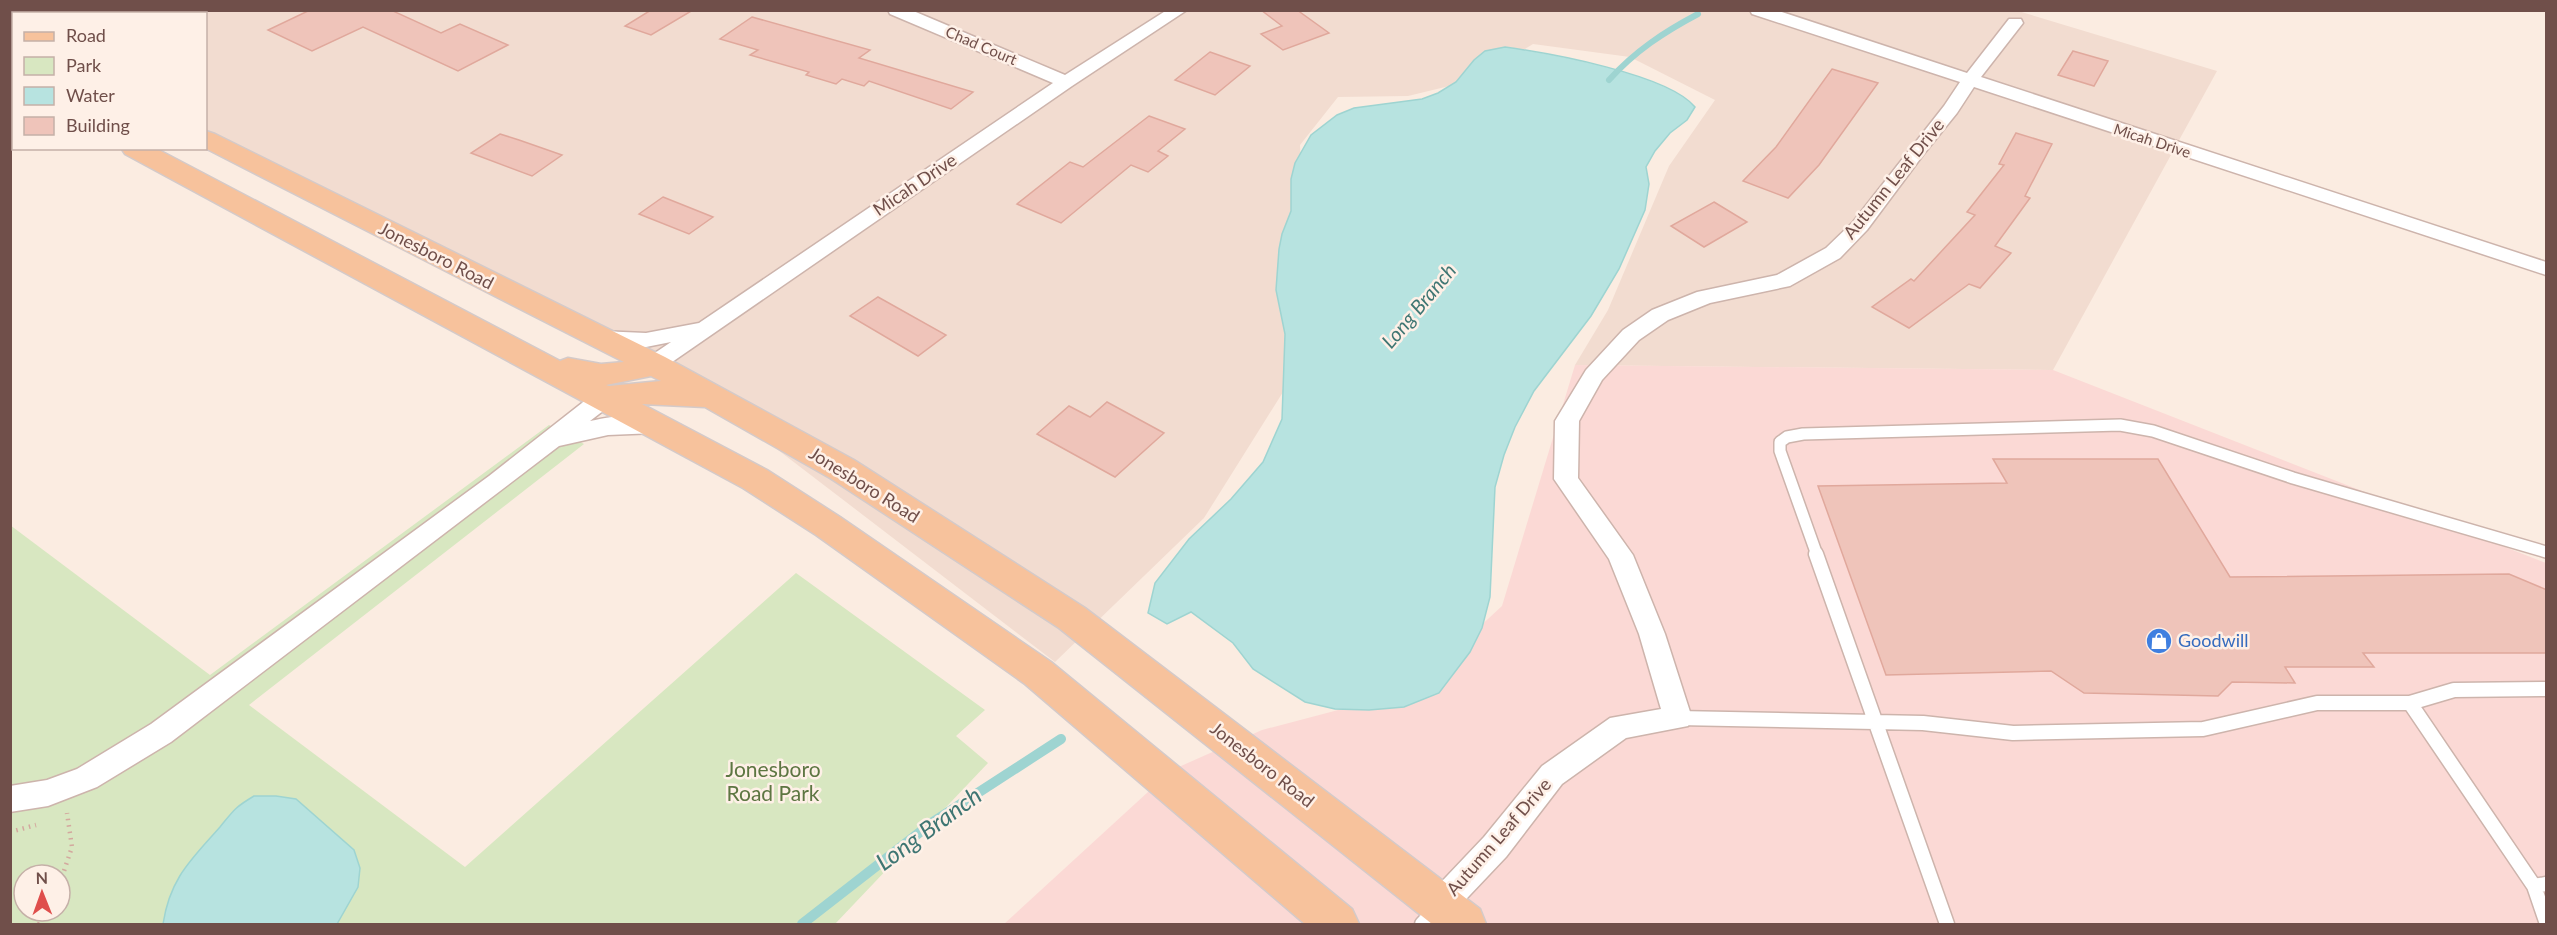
<svg xmlns="http://www.w3.org/2000/svg" width="2557" height="935" viewBox="0 0 2557 935" font-family="Lato,sans-serif">
	<rect width="100%" height="100%" fill="#fbece1"/>
	<path fill="#f2dcd0" d="M12,10H2015L2217,71L2053,370L1575,365L1608,310L1669,166L1715,100L1630,57L1533,44L1474,80L1408,96L1338,97L1300,145L1310,349L1204,518L1055,662L671,368L206,134V14H14L13,55L11,54Z"/>
	<path fill="#fbd9d5" d="M1575,365L2053,370L2546,563V924H1004L1172,770L1262,730L1410,691L1502,606Z"/>
	<path fill="#d8e7c1" fill-rule="evenodd" d="M549,425L584,444L249,705L465,867L796,573L985,710L956,736L988,763L835,924H11L10,525L210,675ZM24,875H60V911H24Z"/>
	<path fill="#b7e3e0" stroke="#9ed4d1" stroke-width="1.5" d="M1505,47C1548,53 1668,74 1695,107L1687,120L1670,133L1655,151L1646,167L1649,184L1645,210L1619,269L1591,316L1534,391L1515,427L1504,455L1495,487L1490,597L1482,628L1470,652L1439,693L1404,707L1369,710L1335,709L1305,702L1253,669L1233,643L1191,612L1167,624L1148,613L1155,583L1189,539L1231,499L1263,462L1282,419L1285,334L1276,290L1279,249L1282,234L1291,211V179L1295,163L1311,135L1337,115L1354,108L1422,99L1438,93L1456,82L1474,60L1485,51Z
		M254,796H276L296,799L354,850L360,868L358,887L337,924H163C170,878 191,860 220,827C234,810 234,808 254,796Z"/>
	<g fill="none" stroke-linecap="round" stroke-linejoin="round">
		<path stroke="#9ed4d1" stroke-width="6" d="M1609,80C1635,51 1664,32 1698,14"/>
		<path stroke="#9ed4d1" stroke-width="10" d="M802,924L933,822L1061,739"/>
	</g>
	<path fill="#efc4ba" stroke="#e0a89c" stroke-width="1.5" d="M310,10H398L395,12L441,33L460,24L508,45L458,71L363,27L312,51L268,30Z
		M651,10H693L651,35L625,26Z
		M1261,10H1297L1329,33L1283,50L1261,34L1282,26Z
		M752,17L870,50L859,58L973,92L951,109L869,81L864,86L842,79L836,84L806,75L809,72L750,55L758,50L720,39Z
		M2073,51L2108,61L2094,86L2058,75Z
		M1210,52L1250,66L1215,95L1175,80Z
		M1832,69L1878,83L1819,165L1788,198L1743,181L1776,147Z
		M1149,116L1185,129L1158,151L1168,156L1148,172L1131,165L1061,223L1017,204L1070,162L1083,167Z
		M2016,133L2052,144L2025,196L2030,198L1995,246L2011,253L1980,288L1969,284L1909,328L1872,307L1911,279L1914,281L1975,215L1967,212L2004,165L1999,164Z
		M500,134L519,140L562,155L532,176L471,153Z
		M663,197L713,217L689,234L639,214Z
		M1714,202L1747,222L1704,247L1671,226Z
		M878,297L946,335L918,356L850,316Z
		M1107,402L1164,433L1115,477L1037,434L1069,406L1090,417Z
		M1993,459H2158L2230,577L2509,574L2547,590V653H2363L2374,667H2285L2295,683L2232,682L2218,696L2084,693L2051,671L1886,675L1818,486L2007,483Z"/>
	<g fill="none" stroke-linecap="round" stroke-linejoin="round">
		<g stroke="#cdb4ac" stroke-width="14">
			<path id="lane-far1" d="M1817,555L1780,451V442L1787,437L1803,434L2120,425L2153,431L2293,478L2546,552"/>
		</g>
		<g stroke="#cdb4ac" stroke-width="17">
			<path id="lane" d="M1816,554L1947,924
				M2410,703L2534,886
				M1678,718L1923,723L2013,733L2203,729L2317,703H2410L2454,690L2546,689
				M2546,884L2534,886L2546,921
				M1422,924L1437,908"/>
		</g>
		<g stroke="#cdb4ac" stroke-width="3">
			<path id="street" d="M888,10H911L1065,75L1167,10H1187L1072,86L662,369L654,372L646,369L643,364L646,359L671,342L646,347L592,343L589,338L592,333L600,331L646,333L699,323L1053,83L890,14Z
				M1750,10H1776L1967,73L2009,19H2021L2023,23L1981,77L2546,262V275L1974,87L1957,113L1923,155L1867,230L1840,258L1790,286L1710,303L1668,320L1639,340L1602,380L1579,421L1578,478L1633,555L1665,634L1692,718L1688,726L1626,738L1562,784L1506,857L1451,915L1440,920L1429,915L1424,905L1429,895L1484,837L1542,766L1610,718L1661,709L1639,634L1609,559L1554,479L1555,421L1586,370L1623,330L1652,310L1697,292L1777,275L1826,248L1853,222L1944,106L1960,82L1752,14Z
				M604,390L612,392L615,398L612,404L590,421C613,416 641,412 664,419L668,425L664,431L656,433L608,435L559,446L171,742L97,787L48,806L10,812V786L47,780L77,769L151,724L489,476L596,392Z"/>
		</g>
		<g stroke="#d4cac9" stroke-width="3">
			<path id="primary" d="M10,39L14,40V55L10,54Z
				M10,80H14V95H10Z
				M206,131L215,134L665,357L854,460L1085,608L1480,909L1486,924H1432L1059,628L830,478L705,407L642,404L767,470L840,517L1051,662L1352,909L1359,924H1305L1025,684L816,535L743,488L125,154L121,148H155L560,361L568,358L601,364L624,362L205,148ZM651,376L661,381L609,386L606,385Z"/>
		</g>
		<path stroke="#d3a89e" stroke-width="4.5" stroke-dasharray="1.5 5" stroke-linecap="butt" d="M10,832L36,825
			M60,883L72,847L67,813
			M39,924L47,911"/>
		<use href="#lane-far1" stroke="#fff" stroke-width="11"/>
		<use href="#lane" stroke="#fff" stroke-width="14"/>
		<use href="#street" fill="#fff" fill-rule="evenodd"/>
		<use href="#primary" fill="#f7c29c" fill-rule="evenodd"/>
	</g>
	<defs>
		<g id="shop-disc" transform="scale(1.35)"><circle r="9.5" fill="#3f7fe0" stroke="#fef0e7"/><path d="M-5-2.5h2.3a2.7 3.5 0 0 1 5.4 0H5L5.5 6h-11ZM-1.5-2.5h3a1.5 2.3 0 0 0-3 0Z" fill="#fff"/></g>
	</defs>
	<g fill-rule="evenodd">
		<use href="#shop-disc" x="2159" y="641"/>
	</g>
	<g text-anchor="middle" stroke-width="5" stroke-linejoin="round" paint-order="stroke">
		<g font-size="15" fill="#704f4a" stroke="#fef0e7">
			<text transform="translate(981 46) rotate(23)" y="5">Chad Court</text>
			<text transform="translate(2152 141) rotate(18)" y="5">Micah Drive</text>
		</g>
		<g font-size="18" fill="#704f4a" stroke="#fef0e7">
			<text transform="translate(1894 179) rotate(-51)" y="6">Autumn Leaf Drive</text>
			<text transform="translate(915 185) rotate(-34)" y="6">Micah Drive</text>
			<text transform="translate(436 256) rotate(27)" y="6">Jonesboro Road</text>
			<text transform="translate(864 485) rotate(32)" y="6">Jonesboro Road</text>
			<text transform="translate(1262 765) rotate(38)" y="6">Jonesboro Road</text>
			<text transform="translate(1499 837) rotate(-49)" y="6">Autumn Leaf Drive</text>
		</g>
		<g font-size="18" fill="#366cbe" stroke="#fef0e7" text-anchor="start">
			<text x="2178" y="647">Goodwill</text>
		</g>
		<g font-size="20" font-style="italic" fill="#3f7673" stroke="#fef0e7">
			<text transform="translate(1419 306) rotate(-50)" y="7">Long Branch</text>
		</g>
		<g font-size="21" fill="#5d7642" stroke="#fef0e7">
			<text x="773" y="777">Jonesboro<tspan x="773" dy="24">Road Park</tspan></text>
		</g>
		<g font-size="24" font-style="italic" fill="#3f7673" stroke="#fef0e7">
			<text transform="translate(929 829) rotate(-36)" y="8">Long Branch</text>
		</g>
	</g>
	<rect width="2557" height="935" fill="none" stroke="#704f4a" stroke-width="24"/>
	<rect x="12" y="12" width="195" height="138" fill="#fef0e7" stroke="#c5b0a8" stroke-width="1.5"/>
	<rect x="24" y="32" width="30" height="9" fill="#f7c29c" stroke="#c5b0a8" stroke-width="1.5"/>
	<text x="66" y="42" font-size="18" fill="#704f4a">Road</text>
	<rect x="24" y="57" width="30" height="18" fill="#d8e7c1" stroke="#c5b0a8" stroke-width="1.5"/>
	<text x="66" y="72" font-size="18" fill="#704f4a">Park</text>
	<rect x="24" y="87" width="30" height="18" fill="#b7e3e0" stroke="#c5b0a8" stroke-width="1.5"/>
	<text x="66" y="102" font-size="18" fill="#704f4a">Water</text>
	<rect x="24" y="117" width="30" height="18" fill="#efc4ba" stroke="#c5b0a8" stroke-width="1.5"/>
	<text x="66" y="132" font-size="18" fill="#704f4a">Building</text>
	<g transform="translate(42 893) rotate(359)"><circle r="28" fill="#fef0e7" stroke="#c5b0a8" stroke-width="1.5"/>
	<path d="M0-4.5L10 22L0 15L-10 22Z" fill="#df4e4c"/>
	<text y="-9" font-size="16" font-weight="bold" text-anchor="middle" fill="#704f4a">N</text>
	</g>
</svg>
